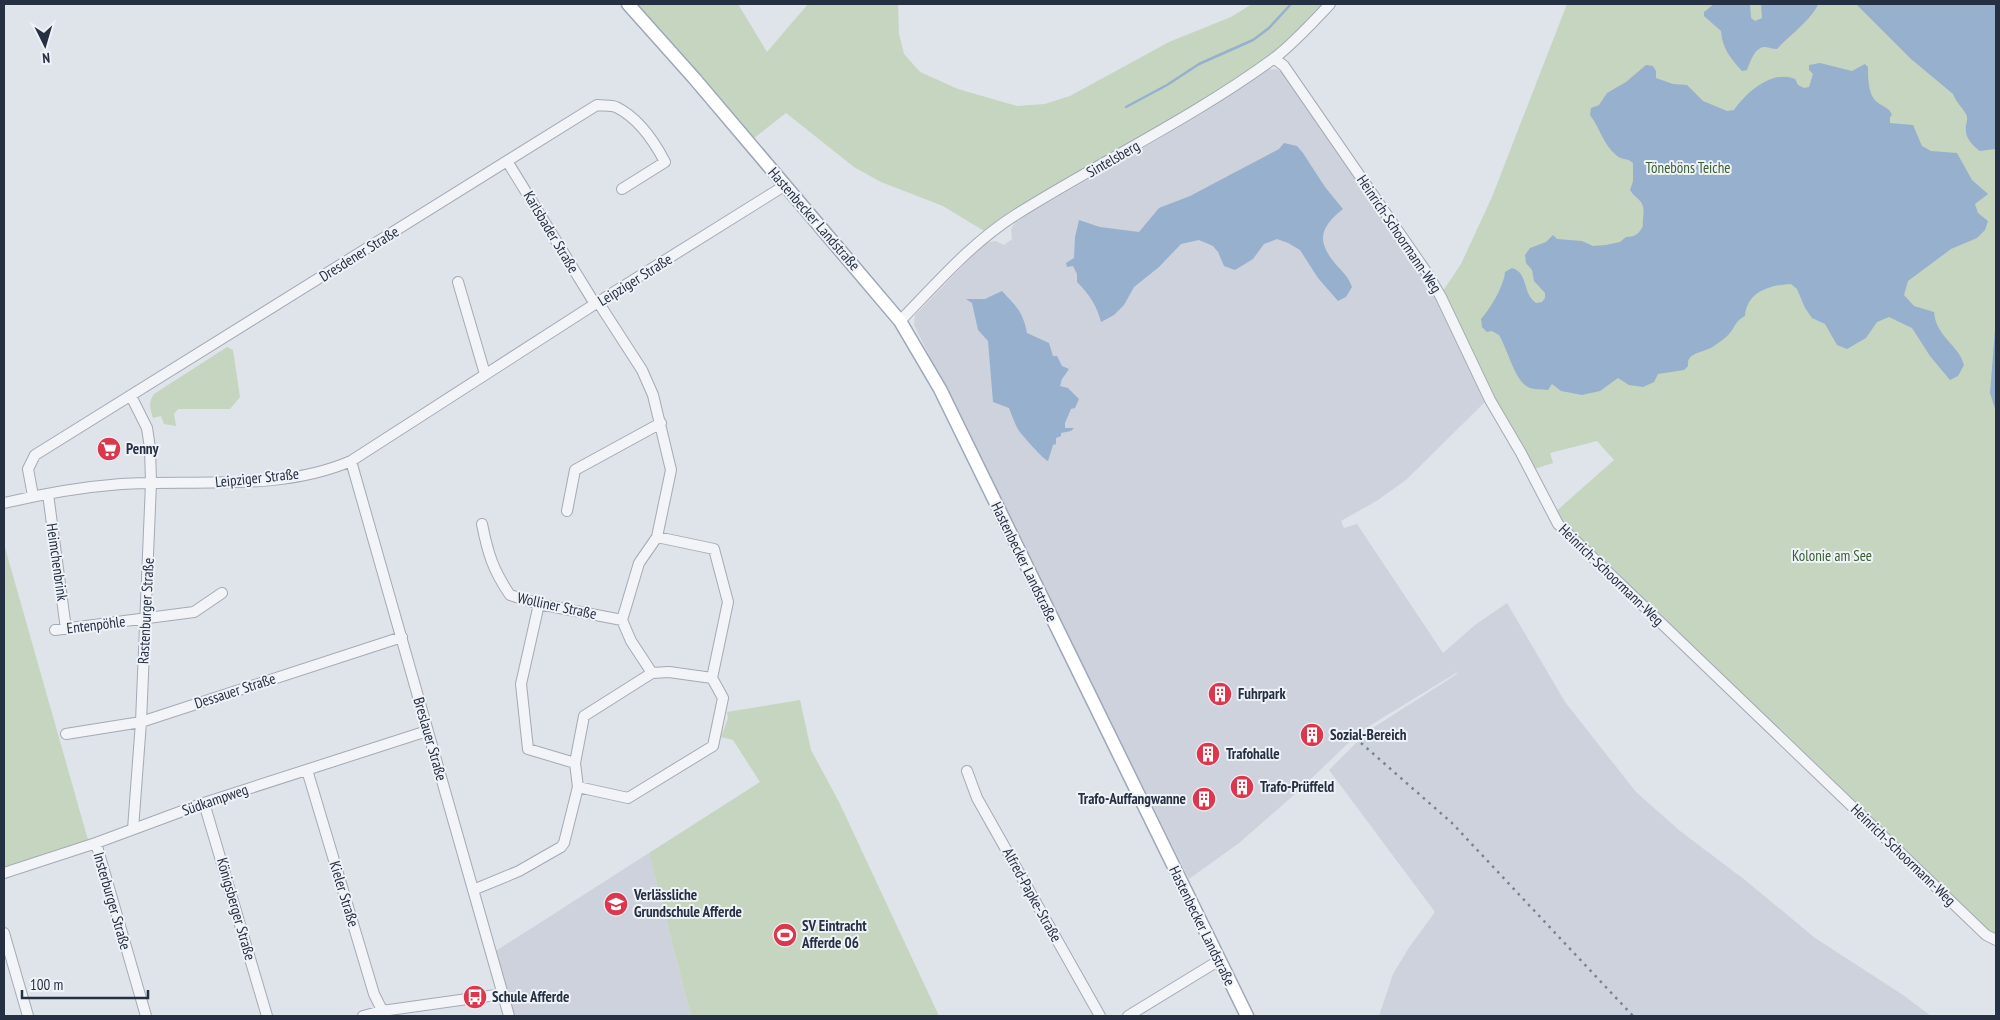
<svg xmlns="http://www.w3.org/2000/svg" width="2000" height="1020" viewBox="0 0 2000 1020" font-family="'PT Sans Narrow',sans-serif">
	<rect width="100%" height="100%" fill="#dfe3ea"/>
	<path fill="#cdd2dc" d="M1276,69L1283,73L1424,273L1486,401L1407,479L1378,500L1341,521L1344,528L1357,524L1443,653L1475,625L1507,603L1565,702L1636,792L1680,831L1745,880L1815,938L1903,995L1931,1016H1379L1393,974L1410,946L1435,912L1329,770L1368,731L1457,674L1454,669L1456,673L1361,731L1295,794L1239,843L1189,879L914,325L915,315L985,243L996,241L1004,245L1012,239L1011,229L1016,221L1162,137L1265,70Z
		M649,853L691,1016H509L491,954Z"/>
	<path fill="#c5d5bf" d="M628,4H738L767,52L808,4H898L899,34L904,54L920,72L958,89L1017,106L1045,104L1070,96L1169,42L1231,17L1252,4H1321L1320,10L1270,56L1174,124L989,234L943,206L881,182L854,167L786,113L749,142Z
		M1567,4H1996V937L1988,933L1553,514L1614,460L1597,441L1550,453L1553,463L1531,470L1441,294L1461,264L1492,197Z
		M227,347L233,350L240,397L230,409H178L174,414L176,426L164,424L161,416L153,418C150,408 148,403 154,394Z
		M4,544L88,840L4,867Z
		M800,700L811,750L839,802L939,1016H691L649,853L760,782L733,740L721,737L728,718L727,712Z"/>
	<path fill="#97b0ce" d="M1714,4H1750L1751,18L1755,21L1762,18L1761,4H1818C1814,17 1787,38 1777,49C1772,49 1768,47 1764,47C1754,48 1750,63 1747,70L1742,71C1731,59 1722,48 1721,31L1704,16V12Z
		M1856,4H1996L1995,149L1980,151C1972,145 1964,137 1966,125C1967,121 1968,118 1966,114C1962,107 1956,102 1953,94L1911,59Z
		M1820,63L1852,71L1865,64L1868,67C1868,77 1868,95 1877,102C1883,107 1889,107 1892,115L1890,117V123L1913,125L1922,146L1931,151L1957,153L1972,180L1988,194L1975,204L1978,213L1988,221L1985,230L1977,238L1951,249L1908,281L1904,295L1914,306L1934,312C1936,337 1959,345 1964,365L1958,376L1950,380L1930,356L1912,328L1889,317L1877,322L1866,338L1847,349L1837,345L1825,324L1812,318L1805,308L1797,289L1791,284C1769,285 1747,292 1745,316C1735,321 1736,326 1729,334C1726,338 1718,343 1714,346C1704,353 1686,352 1688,366L1684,370L1658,374L1654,382L1643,387L1629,385L1618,378L1600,391L1582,395L1561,391L1552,384L1548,390C1542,389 1533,390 1528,387C1515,381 1507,348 1499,335L1492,331L1487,332L1482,327L1481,319C1490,309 1504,286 1505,272L1512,268C1529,273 1522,294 1536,303L1542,302L1545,298V293L1534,281L1532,270L1526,263L1525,255L1530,248L1546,242L1553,235L1557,239L1582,241L1593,246L1606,245L1620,242L1626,237C1635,237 1639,234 1643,226C1642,218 1646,210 1641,202C1638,198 1633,195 1630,190L1633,181V163C1628,158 1621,160 1616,155C1603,144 1600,128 1590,115L1591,108L1599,105L1607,93L1626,82L1646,65L1653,66L1656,71V78L1673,84L1687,85L1703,101L1727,111L1734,110C1746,93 1772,69 1795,79L1798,85L1804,88L1809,87L1813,74L1809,70V65Z
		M1284,143L1297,146L1303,153L1325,187L1343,209C1315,231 1318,246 1342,271C1347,277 1349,279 1352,287L1346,297L1338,301L1318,278L1300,250L1288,243L1277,239L1264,244L1253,259L1235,270L1224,266L1218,252L1213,246L1199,240L1181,244L1159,267L1134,287L1124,305L1114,315L1101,322C1097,306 1089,294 1077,282V274L1073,266L1067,267L1066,263L1074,258L1075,237L1079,220L1100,227L1139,232L1159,208L1190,196L1279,149Z
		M1002,291C1016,306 1023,312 1027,333L1049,343L1053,356H1057L1062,366L1069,369L1062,379L1060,386L1068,388L1079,399L1075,408L1071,409L1065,423V428H1074L1071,431L1061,433V436L1056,438V444L1053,445L1048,461C1043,459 1023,436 1019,431C1015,424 1012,416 1009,408L993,402L988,341L978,330L972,303L966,299H985Z
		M1996,317V412L1990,393Z"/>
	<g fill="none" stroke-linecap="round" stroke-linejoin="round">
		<path stroke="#97b0ce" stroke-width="2.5" d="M1126,107L1167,85L1199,64L1253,40L1269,28L1291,4"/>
		<g stroke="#a4aab5" stroke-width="12">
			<path id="minor" d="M1274,58L1284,66L1427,273L1441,297L1490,400L1521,453L1558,524L1986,935L1996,940
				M507,161L595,304
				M458,282L485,374
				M900,321C937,283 972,242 1017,214C1102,161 1192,118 1273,59C1292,45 1314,21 1330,4
				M131,396L147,428L150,448L151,483L141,722L133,829
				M351,461L509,1016
				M48,494L66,629
				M33,496L28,469L35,455L597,105C603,106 611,105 616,107C639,118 654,141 665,162L622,189
				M4,503C42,494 82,487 121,484C197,479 279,492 351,461L595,304L784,186
				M567,511L575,470L661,423
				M482,524C488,554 493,570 510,595L539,604L622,620
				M539,604L521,684L528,749L575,763
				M55,630L194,612L222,593
				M652,673L669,672L712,678
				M66,734L141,722L402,637
				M307,770L374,994L385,1016
				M967,771L977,798L1100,1016
				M578,787L628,798L713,746L723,698L712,678L728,602L714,549L657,537
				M204,803L267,1016
				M96,843L146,1016
				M4,873L96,843L204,803L427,731
				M473,890L519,871L561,847L564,843L578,787L575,763L584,716L652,673L631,641L622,620L639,563L657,537L671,470L653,395L642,370L598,302
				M4,933L28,1016
				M363,1016L382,1011L503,994
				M1128,1016L1218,961"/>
		</g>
		<g stroke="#9da7b7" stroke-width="15">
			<path id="major" d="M628,4L694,78L900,321L940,389L1247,1016"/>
		</g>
		<use href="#minor" stroke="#f2f4f8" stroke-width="10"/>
		<use href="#major" stroke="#fff" stroke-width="12"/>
		<path stroke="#778295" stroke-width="2.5" stroke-dasharray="2.5 5" stroke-linecap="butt" d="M1361,743L1452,823L1633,1016"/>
	</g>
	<defs>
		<g id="supermarket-disc" transform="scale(1.25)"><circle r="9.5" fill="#dc374d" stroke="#eff2f7"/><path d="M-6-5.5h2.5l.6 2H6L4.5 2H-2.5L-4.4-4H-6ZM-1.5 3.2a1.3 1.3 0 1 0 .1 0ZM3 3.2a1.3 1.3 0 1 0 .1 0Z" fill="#fff"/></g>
		<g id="building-disc" transform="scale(1.25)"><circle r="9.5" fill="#dc374d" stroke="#eff2f7"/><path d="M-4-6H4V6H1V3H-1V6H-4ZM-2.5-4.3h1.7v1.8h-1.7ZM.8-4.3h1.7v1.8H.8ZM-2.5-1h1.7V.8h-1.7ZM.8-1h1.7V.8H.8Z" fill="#fff"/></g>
		<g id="school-disc" transform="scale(1.25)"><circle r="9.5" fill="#dc374d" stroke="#eff2f7"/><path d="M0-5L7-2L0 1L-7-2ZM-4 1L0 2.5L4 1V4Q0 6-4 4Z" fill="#fff"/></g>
		<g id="stadium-disc" transform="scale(1.25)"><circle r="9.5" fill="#dc374d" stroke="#eff2f7"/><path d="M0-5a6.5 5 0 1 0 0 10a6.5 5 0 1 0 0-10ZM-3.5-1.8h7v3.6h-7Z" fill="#fff"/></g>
		<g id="bus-disc" transform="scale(1.25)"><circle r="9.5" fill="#dc374d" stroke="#eff2f7"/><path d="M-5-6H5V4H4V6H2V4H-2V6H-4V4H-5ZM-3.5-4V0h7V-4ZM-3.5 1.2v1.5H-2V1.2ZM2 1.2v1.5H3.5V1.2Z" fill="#fff"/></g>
	</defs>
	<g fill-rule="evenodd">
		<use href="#supermarket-disc" x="109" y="449"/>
		<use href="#building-disc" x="1220" y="694"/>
		<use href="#building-disc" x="1312" y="735"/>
		<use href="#building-disc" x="1208" y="754"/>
		<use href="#building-disc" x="1242" y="787"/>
		<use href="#building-disc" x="1204" y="799"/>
		<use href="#school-disc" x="616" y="904"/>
		<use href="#stadium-disc" x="785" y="935"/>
		<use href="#bus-disc" x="475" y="997"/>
	</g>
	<g text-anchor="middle" stroke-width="4" stroke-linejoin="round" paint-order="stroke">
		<g font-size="15" fill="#263043" stroke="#eff2f7">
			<text transform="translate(1113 159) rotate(-30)" y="5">Sintelsberg</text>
			<text transform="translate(814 219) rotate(49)" y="5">Hastenbecker Landstraße</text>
			<text transform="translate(551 232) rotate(59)" y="5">Karlsbader Straße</text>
			<text transform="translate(1399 234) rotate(56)" y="5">Heinrich-Schoormann-Weg</text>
			<text transform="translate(359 254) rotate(-32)" y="5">Dresdener Straße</text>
			<text transform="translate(635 280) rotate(-32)" y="5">Leipziger Straße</text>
			<text transform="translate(257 478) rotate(-6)" y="5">Leipziger Straße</text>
			<text transform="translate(57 562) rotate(82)" y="5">Heimchenbrink</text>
			<text transform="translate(1024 562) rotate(64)" y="5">Hastenbecker Landstraße</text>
			<text transform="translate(1611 575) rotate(44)" y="5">Heinrich-Schoormann-Weg</text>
			<text transform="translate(557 606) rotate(12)" y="5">Wolliner Straße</text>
			<text transform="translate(146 611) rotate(-87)" y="5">Rastenburger Straße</text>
			<text transform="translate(96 625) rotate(-7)" y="5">Entenpöhle</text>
			<text transform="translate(235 691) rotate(-18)" y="5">Dessauer Straße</text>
			<text transform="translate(430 739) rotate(74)" y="5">Breslauer Straße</text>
			<text transform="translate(215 800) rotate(-19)" y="5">Südkampweg</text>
			<text transform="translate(1903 855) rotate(44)" y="5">Heinrich-Schoormann-Weg</text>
			<text transform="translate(344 894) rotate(73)" y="5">Kieler Straße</text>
			<text transform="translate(1032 895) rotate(61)" y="5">Alfred-Papke-Straße</text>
			<text transform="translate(112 901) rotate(74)" y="5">Insterburger Straße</text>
			<text transform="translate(236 909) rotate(74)" y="5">Königsberger Straße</text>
			<text transform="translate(1202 926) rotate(64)" y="5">Hastenbecker Landstraße</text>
		</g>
		<g font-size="15" fill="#3a6032" stroke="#eff2f7">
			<text x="1688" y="173">Töneböns Teiche</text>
			<text x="1832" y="561">Kolonie am See</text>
		</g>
		<g font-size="15" font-weight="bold" fill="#263043" stroke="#eff2f7" text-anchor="start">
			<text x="126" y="454">Penny</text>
			<text x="1238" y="699">Fuhrpark</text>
			<text x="1330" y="740">Sozial-Bereich</text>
			<text x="1226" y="759">Trafohalle</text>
			<text x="1260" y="792">Trafo-Prüffeld</text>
			<text x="1186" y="804" text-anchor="end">Trafo-Auffangwanne</text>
			<text x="634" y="900">Verlässliche<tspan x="634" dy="17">Grundschule Afferde</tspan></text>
			<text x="802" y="931">SV Eintracht<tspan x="802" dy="17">Afferde 06</tspan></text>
			<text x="492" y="1002">Schule Afferde</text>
		</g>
	</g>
	<rect width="2000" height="1020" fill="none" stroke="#263043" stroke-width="10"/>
	<g transform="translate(45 45) rotate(175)" stroke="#eff2f7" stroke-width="4" paint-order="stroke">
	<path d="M0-4L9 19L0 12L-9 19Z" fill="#263043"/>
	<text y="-8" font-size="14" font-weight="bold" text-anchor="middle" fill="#263043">N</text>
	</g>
	<path d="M22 990v8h126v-8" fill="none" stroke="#263043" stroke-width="2.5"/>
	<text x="30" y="990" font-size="15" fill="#263043" stroke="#eff2f7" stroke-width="4" paint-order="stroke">100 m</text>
</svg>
